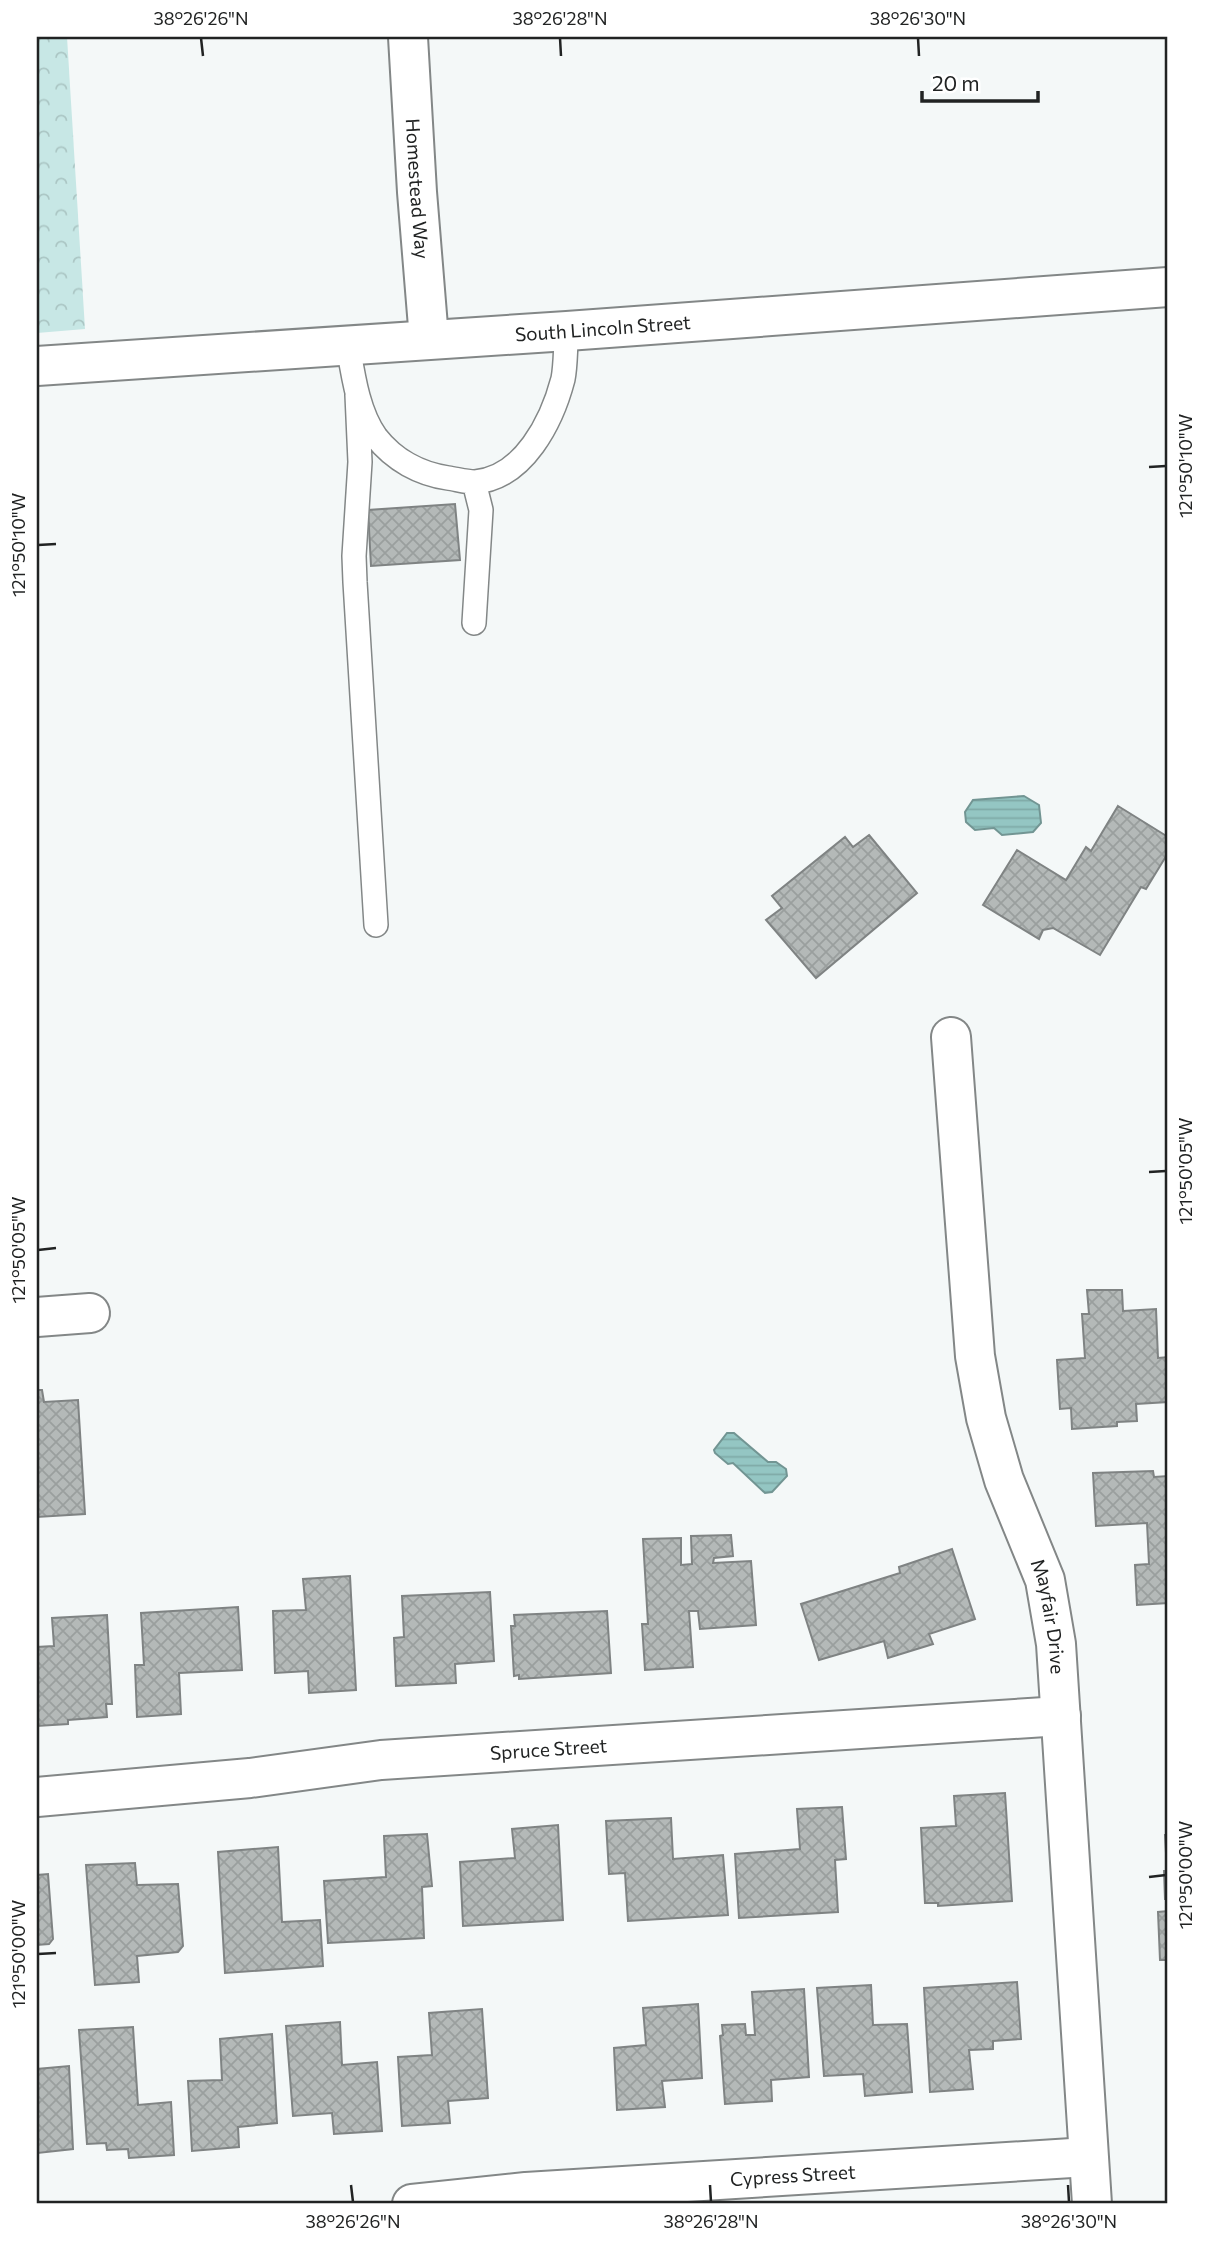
<svg xmlns="http://www.w3.org/2000/svg" width="1205" height="2241" viewBox="0 0 1205 2241" font-family="Commissioner,sans-serif">
	<defs>
		<pattern id="forest-crowns" width="20" height="18" patternUnits="userSpaceOnUse" patternTransform="scale(1.75)"><rect width="20" height="18" fill="#c7e7e5"/><path d="M2 6a3 3 0 1 1 6 0M12 15a3 3 0 1 1 6 0" fill="none" stroke="#abc6c4"/></pattern>
		<pattern id="water-rules" width="6" height="5" patternUnits="userSpaceOnUse" patternTransform="scale(1.75)"><rect width="6" height="5" fill="#94c6c3"/><path d="M0 2.5h6" fill="none" stroke="#7faaa7"/></pattern>
		<pattern id="building-cross-hatch" width="8" height="8" patternUnits="userSpaceOnUse" patternTransform="scale(1.75)"><rect width="8" height="8" fill="#b4b9b8"/><path d="M0 0l8 8M0 8l8-8" fill="none" stroke="#9a9f9e"/></pattern>
	</defs>
	<rect width="100%" height="100%" fill="#f4f8f8"/>
	<path fill="url(#forest-crowns)" d="M37,37H67L85,329L37,333Z"/>
	<path fill="url(#water-rules)" stroke="#729593" stroke-width="2" d="M1024,796L1039,805L1041,823L1033,832L1002,835L994,828L975,830L966,822L965,812L973,800Z
		M727,1433H734L768,1462H776L786,1469L787,1476L772,1492L765,1493L733,1463L728,1464L715,1453L714,1450Z"/>
	<path fill="url(#building-cross-hatch)" stroke="#7f8383" stroke-width="2" d="M455,504L460,560L371,566L368,510Z
		M1118,806L1168,837V853L1146,889L1141,887L1100,955L1053,928L1043,930L1039,939L983,905L1017,850L1066,880L1086,847L1091,851Z
		M869,835L917,893L816,978L766,920L782,908L772,896L845,837L853,847Z
		M1087,1290H1122L1123,1311L1156,1309L1158,1358L1168,1357V1402L1136,1404L1137,1421L1117,1422V1426L1072,1429L1071,1408L1060,1409L1057,1360L1085,1358L1082,1314H1089Z
		M37,1390H42L44,1402L78,1400L85,1514L37,1517Z
		M1153,1471L1154,1477L1168,1476V1603L1137,1605L1135,1565L1149,1564L1147,1523L1096,1526L1093,1473Z
		M731,1535L733,1556L714,1558L713,1563L751,1561L756,1625L700,1629L698,1611H689L693,1667L645,1670L642,1624H648L643,1539L681,1538V1565L692,1564L691,1536Z
		M952,1549L975,1619L929,1634L933,1644L888,1658L884,1641L819,1660L801,1604L900,1573L899,1567Z
		M350,1576L356,1690L309,1693L308,1671L275,1673L273,1611L306,1610L303,1579Z
		M490,1592L494,1661L455,1664L456,1683L396,1686L394,1638L404,1637L402,1596Z
		M238,1607L242,1670L179,1673L181,1714L137,1717L135,1665H144L141,1613Z
		M607,1611L611,1673L519,1679V1675L514,1676L511,1626H515L514,1615Z
		M107,1615L112,1704H106L107,1717L68,1720V1724L37,1726V1647L54,1646L52,1618Z
		M1005,1793L1012,1901L938,1906V1903H925L921,1828L956,1826L954,1796Z
		M842,1807L846,1859L835,1860L838,1912L739,1918L735,1854L800,1849L797,1809Z
		M671,1818L673,1859L723,1855L728,1915L628,1921L625,1873L609,1874L606,1821Z
		M558,1825L563,1920L463,1926L460,1862L515,1858L512,1829Z
		M427,1834L432,1886L422,1887L424,1938L328,1943L324,1881L386,1877L384,1836Z
		M1165,1835H1168V1899H1165L1164,1871H1167Z
		M278,1847L282,1922L320,1920L323,1966L225,1973L218,1852Z
		M135,1863L137,1885L178,1884L183,1946L178,1952L137,1956L139,1982L95,1985L86,1865Z
		M48,1874L53,1939L49,1944L37,1945V1875Z
		M1168,1911V1980L1167,1960H1160L1158,1912Z
		M1017,1982L1021,2039L993,2041V2049L969,2050L973,2089L930,2092L924,1988Z
		M871,1985L873,2025L907,2024L912,2092L865,2096L863,2074L824,2076L817,1988Z
		M804,1989L809,2077L771,2080L772,2101L725,2104L720,2036L723,2035L722,2025L745,2024L746,2035H755L752,1992Z
		M698,2004L702,2078L662,2081L665,2107L617,2110L614,2048L646,2045L643,2008Z
		M482,2009L488,2098L448,2101L450,2123L402,2126L398,2057L432,2055L429,2013Z
		M340,2022L342,2065L377,2062L382,2131L334,2134L332,2113L293,2116L286,2026Z
		M133,2027L138,2105L171,2102L174,2155L129,2158L128,2149L107,2150L106,2143L87,2144L79,2030Z
		M272,2034L277,2123L238,2127L239,2147L192,2151L188,2081L222,2080L220,2039Z
		M69,2066L73,2149L38,2153L37,2069Z"/>
	<g fill="none" stroke-linecap="round" stroke-linejoin="round">
		<g stroke="#838787" stroke-width="26">
			<path id="service" d="M348,345C353,375 358,412 376,437C394,460 420,474 448,478C456,479 466,482 475,482C524,478 552,421 563,379C566,364 565,346 567,331
				M357,395L360,462L354,556L355,582L376,925
				M474,482L481,510L474,623"/>
		</g>
		<g stroke="#838787" stroke-width="42">
			<g id="minor">
				<path id="s1" d="M408,37L417,192L429,339"/>
				<path id="s2" d="M37,366L567,331L1168,287"/>
				<path id="s3" d="M951,1037L975,1356L986,1418L1004,1480L1045,1580L1056,1644L1092,2204"/>
				<path d="M37,1317L90,1313"/>
				<path id="s4" d="M37,1797L250,1778L381,1760L1061,1716"/>
				<path id="s5" d="M412,2204L526,2192L1088,2157"/>
			</g>
		</g>
		<use href="#service" stroke="#fff" stroke-width="23"/>
		<use href="#minor" stroke="#fff" stroke-width="38"/>
	</g>
	<path fill="none" stroke="#212323" stroke-width="2.5" d="M201,38L203,56M560,38L561,56M918,38L919,56M1149,467L1166,466M38,545L56,544M1149,1172L1166,1171M38,1250L56,1248M1149,1877L1166,1875M38,1954L56,1953M351,2185L353,2202M710,2185L711,2202M1068,2185L1069,2202"/>
	<g text-anchor="middle" stroke-width="6" stroke-linejoin="round" paint-order="stroke">
		<g font-size="19" fill="#212323" stroke="#fff">
			<text dy="7" stroke="none"><textPath href="#s1" startOffset="152">Homestead Way</textPath></text>
			<text dy="7" stroke="none"><textPath href="#s2" startOffset="567">South Lincoln Street</textPath></text>
			<text dy="7" stroke="none"><textPath href="#s3" startOffset="592">Mayfair Drive</textPath></text>
			<text dy="7" stroke="none"><textPath href="#s4" startOffset="514">Spruce Street</textPath></text>
			<text dy="7" stroke="none"><textPath href="#s5" startOffset="382">Cypress Street</textPath></text>
		</g>
	</g>
	<rect width="1205" height="2241" fill="none" stroke="#ffffff" stroke-width="77"/>
	<path d="M922 91v10h116v-10" fill="none" stroke="#212323" stroke-width="3.5"/>
	<text x="932" y="91" font-size="21" fill="#212323" stroke="#ffffff" stroke-width="5" paint-order="stroke">20 m</text>
	<rect x="38" y="38" width="1128" height="2164" fill="none" stroke="#212323" stroke-width="2.5"/>
	<g font-size="18" text-anchor="middle" fill="#212323">
		<text x="201" y="25">38°26'26"N</text>
		<text x="560" y="25">38°26'28"N</text>
		<text x="918" y="25">38°26'30"N</text>
		<text transform="translate(1186 466) rotate(-90)" y="6">121°50'10"W</text>
		<text transform="translate(19 545) rotate(-90)" y="6">121°50'10"W</text>
		<text transform="translate(1186 1171) rotate(-90)" y="6">121°50'05"W</text>
		<text transform="translate(19 1250) rotate(-90)" y="6">121°50'05"W</text>
		<text transform="translate(1186 1875) rotate(-90)" y="6">121°50'00"W</text>
		<text transform="translate(19 1954) rotate(-90)" y="6">121°50'00"W</text>
		<text x="353" y="2228">38°26'26"N</text>
		<text x="711" y="2228">38°26'28"N</text>
		<text x="1069" y="2228">38°26'30"N</text>
	</g>
</svg>
